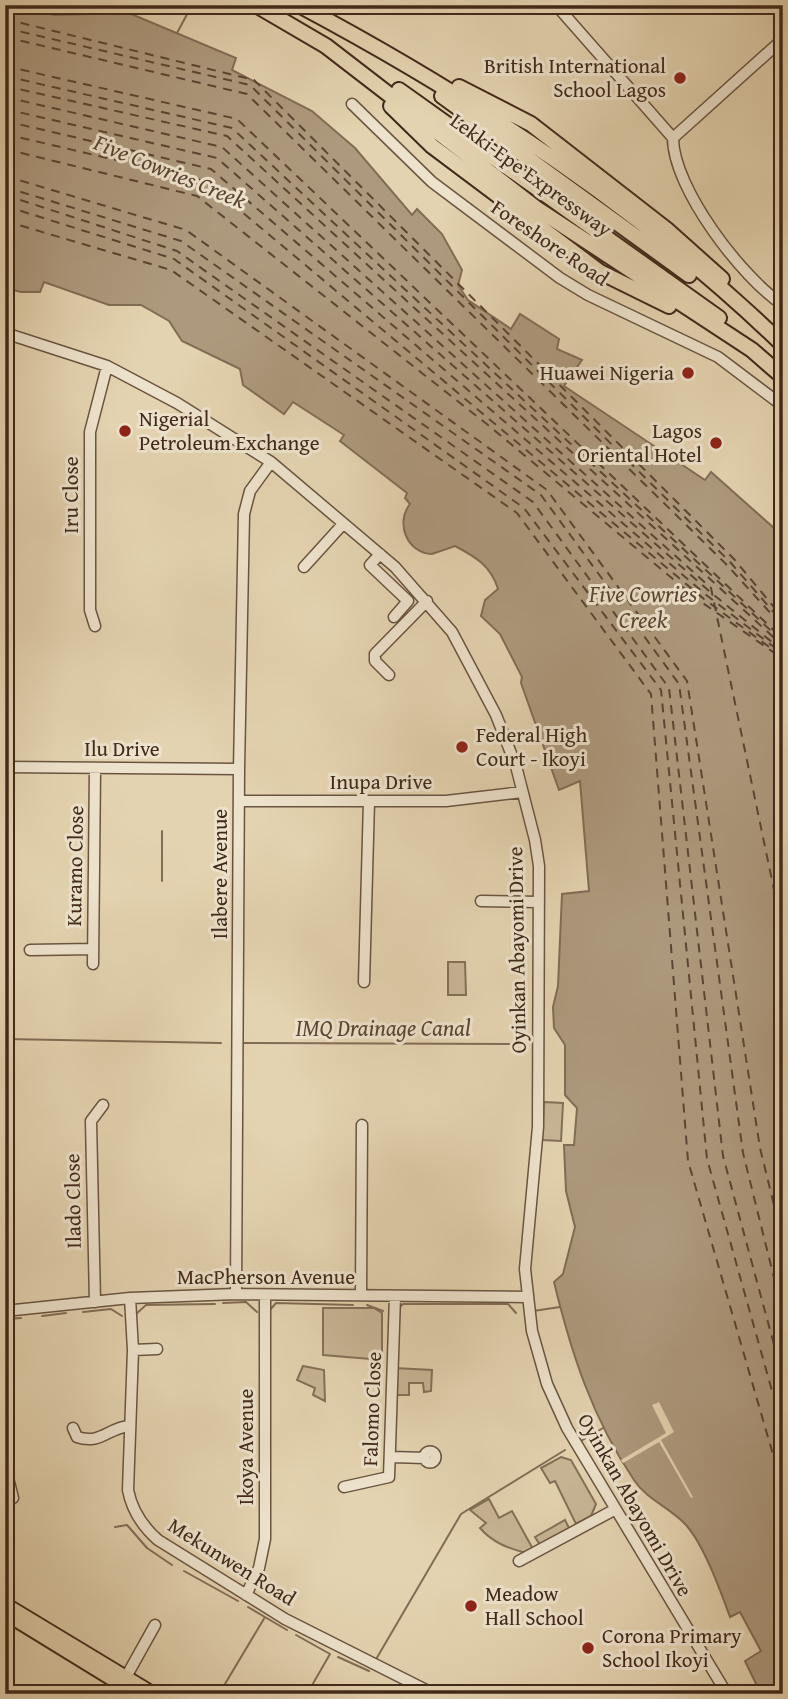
<svg xmlns="http://www.w3.org/2000/svg" width="788" height="1699" viewBox="0 0 788 1699" font-family="'Gentium Book Plus',serif">
	<rect width="100%" height="100%" fill="#e4d3b0"/>
	<filter id="stains"><feTurbulence type="fractalNoise" baseFrequency=".00286" numOctaves="4"/><feColorMatrix values="0 0 0 0 .2 0 0 0 0 .09 0 0 0 0 .02 0 0 0 .5 -.17"/></filter>
	<radialGradient id="worn" r=".72"><stop offset=".6" stop-color="#630" stop-opacity="0"/><stop offset="1" stop-color="#630" stop-opacity=".3"/></radialGradient>
	<path fill="#c8b696" stroke="#847058" stroke-width="2" d="M448,962H465L466,995H448Z
		M544,1102L563,1103L561,1141L542,1140Z
		M323,1308H374L382,1313V1360L323,1355Z
		M303,1366L324,1370L325,1401L313,1395L315,1388L297,1380Z
		M394,1368L432,1370L431,1391L424,1392L423,1383H409V1395H393Z
		M561,1457L571,1460L596,1504L591,1516L576,1524L555,1481L550,1483L541,1468Z
		M489,1499L499,1518L512,1511L533,1549L526,1553C508,1548 493,1543 480,1528L486,1523L470,1510Z
		M565,1520L569,1528L540,1545L535,1537Z"/>
	<path fill="#ad997d" stroke="#826c55" stroke-width="2" d="M5,5L54,15L129,13L236,58L232,70L312,111L355,148L412,215L417,209L442,234L462,270L458,285L468,300L511,329L520,314L559,339L557,349L582,360L564,386L705,480L711,472L783,536V1694H761L745,1661L761,1651L740,1612L730,1617C721,1592 704,1545 686,1525C671,1508 647,1500 634,1480C592,1418 571,1352 554,1282L563,1274L575,1227L566,1191L564,1145H574L577,1108L565,1095V1045L554,1028L553,1007L558,986L562,894L589,891L580,781L559,790L521,683L522,677L500,634L481,616L485,600L498,589C491,566 476,557 455,546L432,554C407,553 395,523 410,504L405,498L407,493L340,441L344,435L293,402L284,414L243,385L240,369L182,341L169,321L141,305H109L44,282L40,292H21L5,288Z"/>
	<path fill="#e4d3b0" d="M659,1402L674,1432L661,1440L693,1497L691,1498L659,1442L623,1463L621,1460L666,1433L652,1405Z"/>
	<g fill="none" stroke-linecap="round" stroke-linejoin="round">
		<path stroke="#826c55" stroke-width="2" d="M177,33L192,5
			M162,881V831
			M5,1039L221,1043
			M240,1043L526,1044
			M223,1303L246,1302L257,1312
			M367,1305L383,1311
			M400,1307L403,1304H508L516,1313
			M269,1311L276,1303L353,1305
			M533,1311L560,1307
			M83,1312L111,1309L122,1316
			M136,1314L146,1305L215,1304
			M42,1316L66,1313
			M5,1323L8,1319L21,1318
			M581,1441L603,1428
			M115,1527L127,1525L147,1548L172,1565
			M184,1571L238,1601
			M248,1607L287,1630
			M5,1628L6,1629
			M296,1635L330,1654L307,1694
			M338,1657L369,1671
			M375,1661L461,1514L565,1450
			M113,1692L116,1694
			M219,1694L265,1617"/>
		<path stroke="#5c4533" stroke-width="2" stroke-dasharray="9 7" stroke-linecap="butt" d="M5,19L254,80L734,559L783,618
			M5,28L250,85L731,563L783,623
			M5,37L247,94L727,565L783,627
			M5,66L237,119L783,639
			M5,76L232,128L783,642
			M5,86L227,136L783,646
			M5,97L222,147L711,588L783,933
			M5,109L217,158L709,591L783,651
			M5,121L211,169L705,594L783,654
			M5,134L205,181L704,599L783,657
			M5,149L197,196L488,425L697,599L783,659
			M5,176L186,230L547,490L687,681L760,1148L783,1242
			M5,187L181,241L541,495L679,684L743,1153L783,1314
			M5,195L177,251L533,502L669,688L723,1156L783,1378
			M5,206L174,259L524,508L661,690L707,1159L783,1430
			M5,221L171,270L517,513L651,694L688,1161L783,1489"/>
		<g stroke="#6a5440" stroke-width="13">
			<path id="minor" d="M556,5L673,138
				M352,104L432,182L560,278L588,295L718,357L783,406
				M673,138C673,188 742,278 783,305
				M673,138L783,39
				M5,333L107,366L177,403L271,462L395,567L452,632L496,715L516,766L535,840L539,866L538,1127L525,1269L532,1331L547,1384L567,1428L727,1694
				M380,554L370,565L408,601L394,617
				M304,567L343,524
				M95,626L90,610V432L107,366
				M389,675L375,661V654L427,601
				M5,767L239,769
				M239,801H446L522,792
				M481,901L539,902
				M30,950L93,949
				M93,964L95,769
				M364,982L369,801
				M236,1294L239,769L244,514L250,491L271,462
				M361,1295L362,1125
				M130,1298L133,1350L128,1490C132,1511 142,1526 158,1540L285,1619L434,1694
				M95,1302L91,1121L103,1105
				M5,1311L130,1298L236,1294L527,1297
				M133,1350L157,1349
				M73,1428L77,1437C100,1445 108,1428 129,1426
				M424.5 1457a5.5 5.5 0 1 1 11 0a5.5 5.5 0 1 1-11 0Z
				M392,1457L425,1458
				M5,1466L13,1498
				M344,1487L389,1477L395,1296
				M519,1561L614,1510
				M246,1595L259,1568L265,1539V1295
				M126,1677L155,1625"/>
		</g>
		<g stroke="#41291a" stroke-width="16">
			<path id="major" d="M5,1604L154,1694
				M17,1621L136,1694"/>
		</g>
		<g stroke="#41291a" stroke-width="18">
			<path id="highway" d="M256,5L326,46L536,208L752,350L783,377
				M299,5C472,97 642,208 783,345
				M459,87L531,124L666,229L722,279
				M399,90L719,318
				M442,96L689,275
				M391,106L432,146L600,272L669,306"/>
		</g>
		<use href="#minor" stroke="#ede2cc" stroke-width="10"/>
		<use href="#major" stroke="#e4d3b0" stroke-width="12"/>
		<use href="#highway" stroke="#e4d3b0" stroke-width="14"/>
	</g>
	<g fill="#8f2418" stroke="#ede2cc" stroke-width="2.5">
		<circle cx="680" cy="78" r="7"/>
		<circle cx="688" cy="373" r="7"/>
		<circle cx="125" cy="431" r="7"/>
		<circle cx="716" cy="443" r="7"/>
		<circle cx="462" cy="747" r="7"/>
		<circle cx="471" cy="1606" r="7"/>
		<circle cx="588" cy="1648" r="7"/>
	</g>
	<g text-anchor="middle" stroke-width="6" stroke-linejoin="round" paint-order="stroke">
		<g font-size="21" fill="#41291a" stroke="#ede2cc" text-anchor="start">
			<text x="666" y="73" text-anchor="end">British International<tspan x="666" dy="24">School Lagos</tspan></text>
			<text x="674" y="380" text-anchor="end">Huawei Nigeria</text>
			<text x="139" y="426">Nigerial<tspan x="139" dy="24">Petroleum Exchange</tspan></text>
			<text x="702" y="438" text-anchor="end">Lagos<tspan x="702" dy="24">Oriental Hotel</tspan></text>
			<text x="476" y="742">Federal High<tspan x="476" dy="24">Court - Ikoyi</tspan></text>
			<text x="485" y="1601">Meadow<tspan x="485" dy="24">Hall School</tspan></text>
			<text x="602" y="1643">Corona Primary<tspan x="602" dy="24">School Ikoyi</tspan></text>
		</g>
		<g font-size="21" fill="#41291a" stroke="#ede2cc">
			<text transform="translate(531 175) rotate(36)" y="7">Lekki-Epe Expressway</text>
			<text transform="translate(550 243) rotate(34)" y="7">Foreshore Road</text>
			<text transform="translate(71 495) rotate(-90)" y="7">Iru Close</text>
			<text x="122" y="756">Ilu Drive</text>
			<text x="381" y="789">Inupa Drive</text>
			<text transform="translate(75 866) rotate(-89)" y="7">Kuramo Close</text>
			<text transform="translate(220 874) rotate(-90)" y="7">Ilabere Avenue</text>
			<text transform="translate(517 950) rotate(-91)" y="7">Oyinkan Abayomi Drive</text>
			<text transform="translate(73 1201) rotate(-91)" y="7">Ilado Close</text>
			<text x="266" y="1284">MacPherson Avenue</text>
			<text transform="translate(372 1409) rotate(-88)" y="7">Falomo Close</text>
			<text transform="translate(246 1447) rotate(-90)" y="7">Ikoya Avenue</text>
			<text transform="translate(635 1505) rotate(60)" y="7">Oyinkan Abayomi Drive</text>
			<text transform="translate(232 1562) rotate(32)" y="7">Mekunwen Road</text>
		</g>
		<g font-size="23" font-style="italic" fill="#5c4533" stroke="#ede2cc">
			<text transform="translate(170 171) rotate(22)" y="8">Five Cowries Creek</text>
			<text x="643" y="602">Five Cowries<tspan x="643" dy="26">Creek</tspan></text>
			<text x="383" y="1036">IMQ Drainage Canal</text>
		</g>
	</g>
	<rect width="788" height="1699" fill="none" stroke="#e4d3b0" stroke-width="28"/>
	<rect x="7" y="7" width="774" height="1685" fill="none" stroke="#41291a" stroke-width="3.5"/>
	<rect x="14" y="14" width="760" height="1671" fill="none" stroke="#41291a" stroke-width="2"/>
	<rect width="100%" height="100%" filter="url(#stains)"/>
	<rect width="100%" height="100%" fill="url(#worn)"/>
</svg>
